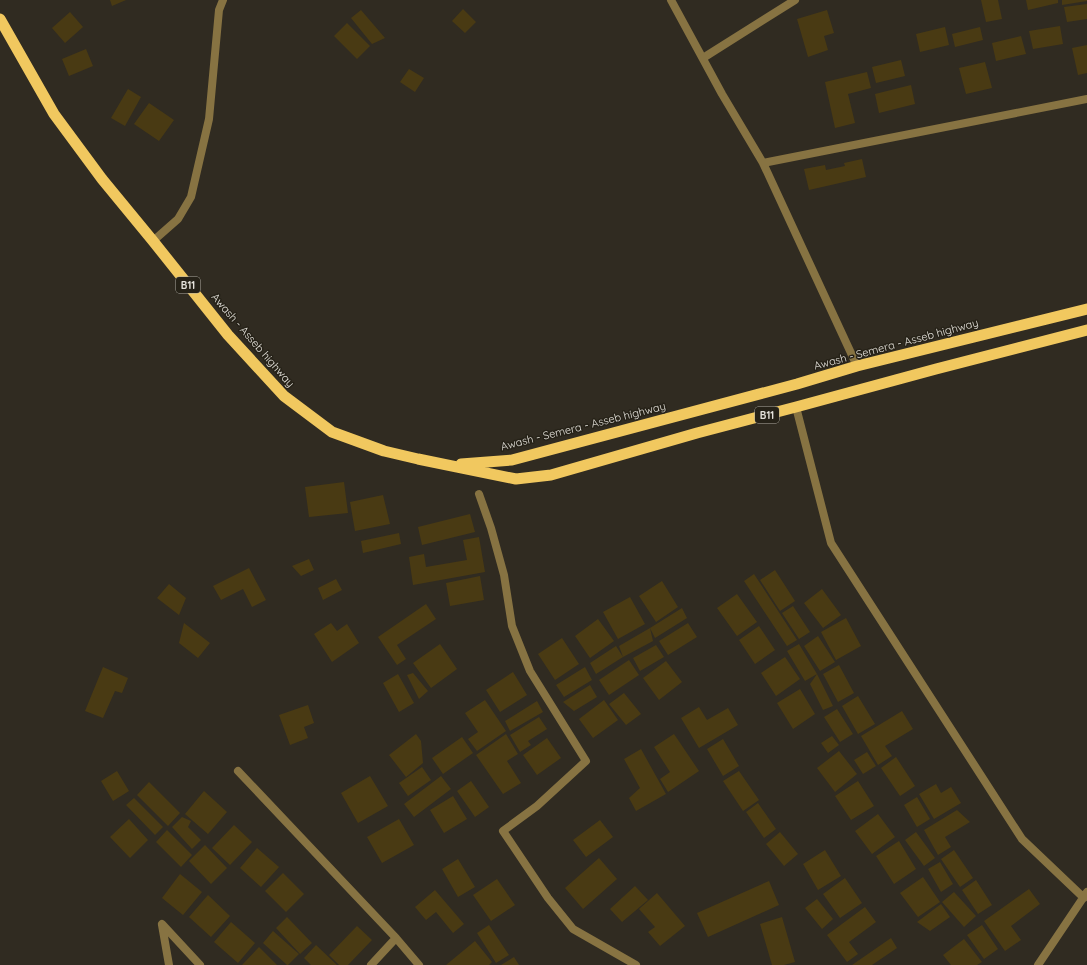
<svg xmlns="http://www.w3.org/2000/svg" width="1087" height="965" viewBox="0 0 1087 965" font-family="Quicksand,sans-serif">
	<rect width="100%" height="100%" fill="#302b21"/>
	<path fill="#493a13" d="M110,0H126L112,6Z
		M981,0H998L1002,19L986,22Z
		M1026,0H1058V3L1028,10Z
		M1062,0H1087V1L1062,5Z
		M1087,4V19L1067,22L1064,7Z
		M463,9L476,22L465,33L452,21Z
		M361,10L385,38L372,44L351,18Z
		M827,10L834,33L824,36L828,50L808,57L797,19Z
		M70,12L83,27L65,43L52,28Z
		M347,23L370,46L357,59L334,36Z
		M1060,26L1063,44L1033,49L1029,31Z
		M945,27L949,45L920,52L916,34Z
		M980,27L983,40L955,47L952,34Z
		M1021,36L1026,54L996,61L992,43Z
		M1087,45V73L1078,75L1072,48Z
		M86,49L93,66L69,76L62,59Z
		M901,60L905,76L876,83L872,67Z
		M985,62L992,88L966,94L959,68Z
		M409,69L424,78L415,92L400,82Z
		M867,72L871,88L848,94L855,123L835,128L825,82Z
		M911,85L915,104L879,113L875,94Z
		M128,89L141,97L125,126L111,118Z
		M149,103L174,120L159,141L134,124Z
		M862,159L866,177L809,190L804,169L825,165L826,170L845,166L844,163Z
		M344,482L348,513L309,517L305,487Z
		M383,495L390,524L355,531L350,502Z
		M470,514L475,532L422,545L418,527Z
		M399,533L401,544L363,553L361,541Z
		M479,537L485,572L413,585L409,557L424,554L426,567L467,560L463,540Z
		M309,559L314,570L301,576L292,566Z
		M249,568L266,600L252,607L243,589L221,600L213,586Z
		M775,570L795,601L780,611L760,580Z
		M754,574L797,640L787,646L744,581Z
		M480,576L484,600L450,606L446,583Z
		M336,579L342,590L323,600L318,588Z
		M662,581L678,607L656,622L639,596Z
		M169,584L186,598L179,615L157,598Z
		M822,589L841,615L823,628L804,603Z
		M737,594L757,622L737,636L717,608Z
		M630,597L645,624L618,639L603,612Z
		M426,604L436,619L397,645L406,659L397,665L378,637Z
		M793,606L810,632L799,639L782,613Z
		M682,608L687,618L655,638L650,628L653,641L623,657L596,674L590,663L616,646L623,657L619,646L650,628Z
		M846,618L861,646L836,660L821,632Z
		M598,619L614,641L590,658L575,636Z
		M184,623L210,643L198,658L179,643Z
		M331,623L337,631L347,624L359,643L332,662L314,634Z
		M688,623L697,637L668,655L659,641Z
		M759,626L775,650L755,664L739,640Z
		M818,636L835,662L820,671L804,646Z
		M562,638L579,664L555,680L538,654Z
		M440,644L457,669L431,688L413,663Z
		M799,644L817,674L833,706L823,710L810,684L817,674L805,681L787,651Z
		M656,645L664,657L640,671L633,658Z
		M785,657L800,679L776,696L761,673Z
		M629,660L639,675L609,695L599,680Z
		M666,661L682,682L659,700L643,678Z
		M839,665L854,693L838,702L823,674Z
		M103,667L128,678L122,693L115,691L103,718L85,711Z
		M585,667L592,680L564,697L556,685Z
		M513,672L527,695L500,712L486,690Z
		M413,673L428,691L419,699L407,675Z
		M398,674L414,703L399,712L383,683Z
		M590,685L597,697L574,711L563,702Z
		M800,689L815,714L793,729L777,703Z
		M624,693L641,714L626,725L609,704Z
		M858,696L875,724L858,734L842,706Z
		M485,700L506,731L477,751L468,739L478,732L465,713Z
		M604,700L618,720L593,738L579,719Z
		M537,701L543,712L510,731L505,721Z
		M308,705L314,723L304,727L308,738L290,745L279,715Z
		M699,707L707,720L728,708L738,725L699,748L681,718Z
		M837,709L853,734L840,742L824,717Z
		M902,711L913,729L885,746L892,756L878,765L861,736Z
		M539,717L547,729L528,741L531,745L520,752L510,735Z
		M416,734L421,741L423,763L406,777L389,755Z
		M506,734L518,754L507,761L521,783L503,794L476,755Z
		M674,734L699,771L668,792L660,779L670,772L654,747Z
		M832,736L839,745L828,753L821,743Z
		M462,737L473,753L443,774L432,758Z
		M547,738L561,758L537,775L523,755Z
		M723,739L739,766L723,776L707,749Z
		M641,749L666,794L636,811L629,798L640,788L624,759Z
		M839,751L857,774L835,792L817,768Z
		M867,752L876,766L863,774L854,760Z
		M896,757L915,786L900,796L881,768Z
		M422,767L431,780L408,796L399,783Z
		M117,771L129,791L113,801L101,781Z
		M739,771L759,800L743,811L723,781Z
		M370,776L388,806L358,823L341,793Z
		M441,776L451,789L414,817L404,804Z
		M471,781L489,807L475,817L457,791Z
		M858,781L874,806L851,820L835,796Z
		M149,782L180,813L168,826L137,795Z
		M936,784L941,793L951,787L961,803L934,819L919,794Z
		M204,791L227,812L208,834L185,814Z
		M453,796L467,819L444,833L430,810Z
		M917,797L930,819L917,827L904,805Z
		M134,798L163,827L155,835L126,805Z
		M758,803L776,829L764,838L746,812Z
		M957,810L970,822L945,837L951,847L938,855L924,830Z
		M878,814L895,837L872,854L855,831Z
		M182,817L191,821L188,827L201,840L192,849L172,827Z
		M129,819L148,840L130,858L110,837Z
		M399,819L414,845L382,863L367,837Z
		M600,820L613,837L586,857L573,840Z
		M234,825L252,842L230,865L212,848Z
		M167,830L192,855L181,867L156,842Z
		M780,832L798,854L784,866L766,844Z
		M916,832L935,858L924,866L905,840Z
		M899,841L916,869L894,884L876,856Z
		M205,845L227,868L211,884L189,861Z
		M257,848L279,867L261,887L240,868Z
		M825,850L841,876L818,890L803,864Z
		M954,850L973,878L960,887L941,859Z
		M599,858L617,879L583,909L565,888Z
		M458,859L475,887L458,897L442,869Z
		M940,862L953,884L941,892L928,869Z
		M283,873L304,894L286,912L265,891Z
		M180,874L202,892L183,915L162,898Z
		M923,877L940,902L918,917L900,893Z
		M845,878L862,903L840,918L823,894Z
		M497,879L515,905L491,921L473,895Z
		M976,880L992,905L978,914L962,890Z
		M769,881L779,905L708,937L697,913Z
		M635,886L648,900L622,922L610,909Z
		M1029,889L1040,904L1011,926L1021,940L1005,951L984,921Z
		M435,890L464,924L453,933L436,912L426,920L415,907Z
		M954,892L976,916L964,927L942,902Z
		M657,893L685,926L660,946L648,932L655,927L639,909Z
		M208,895L230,916L211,937L189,917Z
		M817,899L833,919L822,929L805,908Z
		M941,904L950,917L930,931L917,922Z
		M865,907L876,922L849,942L858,954L847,962L827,935Z
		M287,917L312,943L300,954L276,928Z
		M782,917L795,962L784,965H772L760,924Z
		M231,922L255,943L238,963L214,942Z
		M489,925L509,955L496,963L477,933Z
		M982,925L998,949L984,959L967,935Z
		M357,926L372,940L348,965H339L329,955Z
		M273,931L299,954L288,965H287L263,943Z
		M891,938L897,948L872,965H852Z
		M964,939L982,962L977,965H951L943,955Z
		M475,941L492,962L489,965H446Z
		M316,945L337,965H311L304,958Z
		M259,947L277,965H242Z
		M514,957L519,965H501Z"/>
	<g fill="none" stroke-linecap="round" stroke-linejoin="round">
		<path stroke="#877342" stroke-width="8" d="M671,0L722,94L763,163L857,366
			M703,58L795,0
			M763,163L1087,99
			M153,241L178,219L191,197L209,119L219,10L223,0
			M796,407L831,543L1022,839L1084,898
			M479,494L491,528L504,575L512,626L530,671L586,761L537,806L503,831L548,898L573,929L636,965
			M238,771L396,938L419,965
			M162,924L200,965
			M162,925L169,965
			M371,965L396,938
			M1038,965L1087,892"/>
		<path stroke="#f1c85f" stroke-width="11" d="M0,19L54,114L102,179L153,241L228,335L284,396L332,432L384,451L418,459L516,479L551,475L697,433L796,407L936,369L1087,330
			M461,464L512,460L797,384L857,366L1087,309"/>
	</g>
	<g text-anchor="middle" stroke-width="3" stroke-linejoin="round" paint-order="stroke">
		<g fill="#262218" stroke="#aba8a0" stroke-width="1">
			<rect x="176" y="277" width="24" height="16" rx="3"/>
			<rect x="755" y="407" width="24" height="16" rx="3"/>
		</g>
		<g font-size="10" font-weight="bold" fill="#e4e1da">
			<text x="188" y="289">B11</text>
			<text x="767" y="419">B11</text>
		</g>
		<g font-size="11" fill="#e4e1da" stroke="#262218">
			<text transform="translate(253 340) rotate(49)" y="4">Awash - Asseb highway</text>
			<text transform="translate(896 344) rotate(-15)" y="4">Awash - Semera - Asseb highway</text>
			<text transform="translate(583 426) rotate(-14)" y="4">Awash - Semera - Asseb highway</text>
		</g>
	</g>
</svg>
